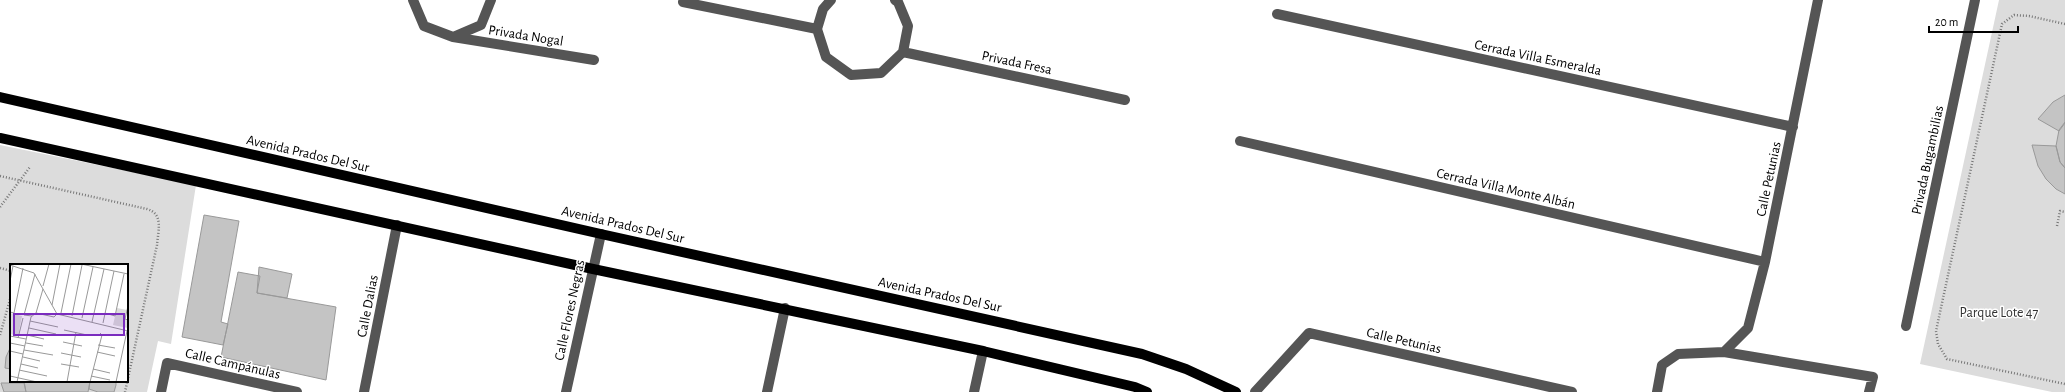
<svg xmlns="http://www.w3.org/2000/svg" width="2065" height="392" viewBox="0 0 2065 392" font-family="'Alegreya Sans',sans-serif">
	<rect width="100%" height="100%" fill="#fff"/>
	<path fill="#dcdcdc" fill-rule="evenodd" d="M1999,0H2065V392H2052L1920,364Z
		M0,145L196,185L171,344L158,341L147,392H0ZM11,265H127V381H11Z"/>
	<path fill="#c4c4c4" stroke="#999" d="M2065,95V123L2059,131L2038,119L2053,102Z
		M2065,122V168L2060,162L2056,146L2059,130Z
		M2032,145L2056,146L2060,162L2065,168V194L2056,189L2046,179L2038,166Z
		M204,215L239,221L221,322L228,324L223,345L182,337Z
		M259,267L292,274L287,298L257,293Z
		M238,272L260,276L257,293L336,307L326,380L221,357Z
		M11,346V369L5,368L6,357Z
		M24,381H90L88,392H26Z
		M90,381H116V385L114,392H98L89,389Z
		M1,383H24L26,392H4Z"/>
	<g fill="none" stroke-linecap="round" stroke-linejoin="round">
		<path stroke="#777" stroke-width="2.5" stroke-dasharray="1 2" stroke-linecap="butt" d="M2065,24L2029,16L2014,15L2002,24L1936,331L1938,344L1947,359L2065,384
			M0,176L147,209C164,214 158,231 157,245L125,392
			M0,207L30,167
			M2057,226L2060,211L2065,212
			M0,268L11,271
			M0,335L11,296"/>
		<path stroke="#555" stroke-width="10" d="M413,0L424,26L453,37L594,60
			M831,0L823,9L817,29L826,57L851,75L881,73L903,52L908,26L898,2L895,0
			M683,2L817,29
			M1277,14L1793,127
			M453,37L481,25L491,0
			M903,52L1125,100
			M1240,141L1765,262
			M1906,326L1975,0
			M1724,352L1873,377L1869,392
			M161,392L167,363L297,392
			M364,392L397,225
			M566,392L601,234
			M767,392L785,308
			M974,392L983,351
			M1255,392L1309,333L1572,392
			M1657,392L1662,365L1678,354L1724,352L1748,328L1765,262L1818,0"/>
		<path stroke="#000" stroke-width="10" d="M0,97L601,234L1142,354L1186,369L1236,392
			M0,138L593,269L983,351L1135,387L1147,392"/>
	</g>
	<g text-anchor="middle" stroke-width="3" stroke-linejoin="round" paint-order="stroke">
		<g font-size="14" fill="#000" stroke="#fff">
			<text transform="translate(526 35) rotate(9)" y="5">Privada Nogal</text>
			<text transform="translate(1538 57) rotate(12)" y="5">Cerrada Villa Esmeralda</text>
			<text transform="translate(1017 62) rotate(12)" y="5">Privada Fresa</text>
			<text transform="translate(308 153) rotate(13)" y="5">Avenida Prados Del Sur</text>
			<text transform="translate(1927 160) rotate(-78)" y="5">Privada Bugambilias</text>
			<text transform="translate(1768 179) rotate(-78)" y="5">Calle Petunias</text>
			<text transform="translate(1506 188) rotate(13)" y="5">Cerrada Villa Monte Albán</text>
			<text transform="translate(623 224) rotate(13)" y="5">Avenida Prados Del Sur</text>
			<text transform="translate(940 294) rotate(12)" y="5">Avenida Prados Del Sur</text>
			<text transform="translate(367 306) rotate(-79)" y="5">Calle Dalias</text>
			<text transform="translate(569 310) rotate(-78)" y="5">Calle Flores Negras</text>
			<text transform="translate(1404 340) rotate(13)" y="5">Calle Petunias</text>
			<text transform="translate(233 363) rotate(13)" y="5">Calle Campánulas</text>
		</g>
		<g font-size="14" fill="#333" stroke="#fff">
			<text x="1999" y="317">Parque Lote 47</text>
		</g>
	</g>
	<g transform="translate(10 264)">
		<rect width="118" height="118" fill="#fff"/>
		<path d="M107,44L117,46L115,55L118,57V64L103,61ZM0,49L12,52L8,72L0,70Z" fill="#dcdcdc"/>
		<path fill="none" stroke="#999" stroke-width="1" d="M71,0L118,10M0,1L24,9L47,50L118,67M0,17L3,2M33,22L39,0M42,41L50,0M118,42L115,55L118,56M0,48L4,49L13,4M26,49L33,25M51,49L61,0M95,49L105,52L114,10M22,52L14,51L25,10M62,52L72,1M72,54L83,3M20,57L48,63M82,58L94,5M93,59L104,7M19,64L46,70M54,66L77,71M17,71L34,75M0,72L16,75M8,74L13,54M53,78L72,82M0,79L15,82M16,79L33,82M88,81L105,84M14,86L43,91M0,87L13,90M87,88L105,92M51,89L71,93M13,93L30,97M11,100L28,104M51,100L69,103M83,105L100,109M9,106L37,112M0,112L27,118M81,112L100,116M7,118L21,53L26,49L44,53L47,50M57,118L66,68M80,118L92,71L90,69M106,118L117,67"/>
		<path fill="#7b2cbf" fill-opacity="0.15" stroke="#7b2cbf" stroke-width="2" d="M4,50H114V71H4Z"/>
		<rect width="118" height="118" fill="none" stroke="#000" stroke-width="2"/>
	</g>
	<path d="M1929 26v6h89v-6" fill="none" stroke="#000000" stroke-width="2"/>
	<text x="1935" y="26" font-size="12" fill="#000000" stroke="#ffffff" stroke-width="3" paint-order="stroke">20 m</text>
</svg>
